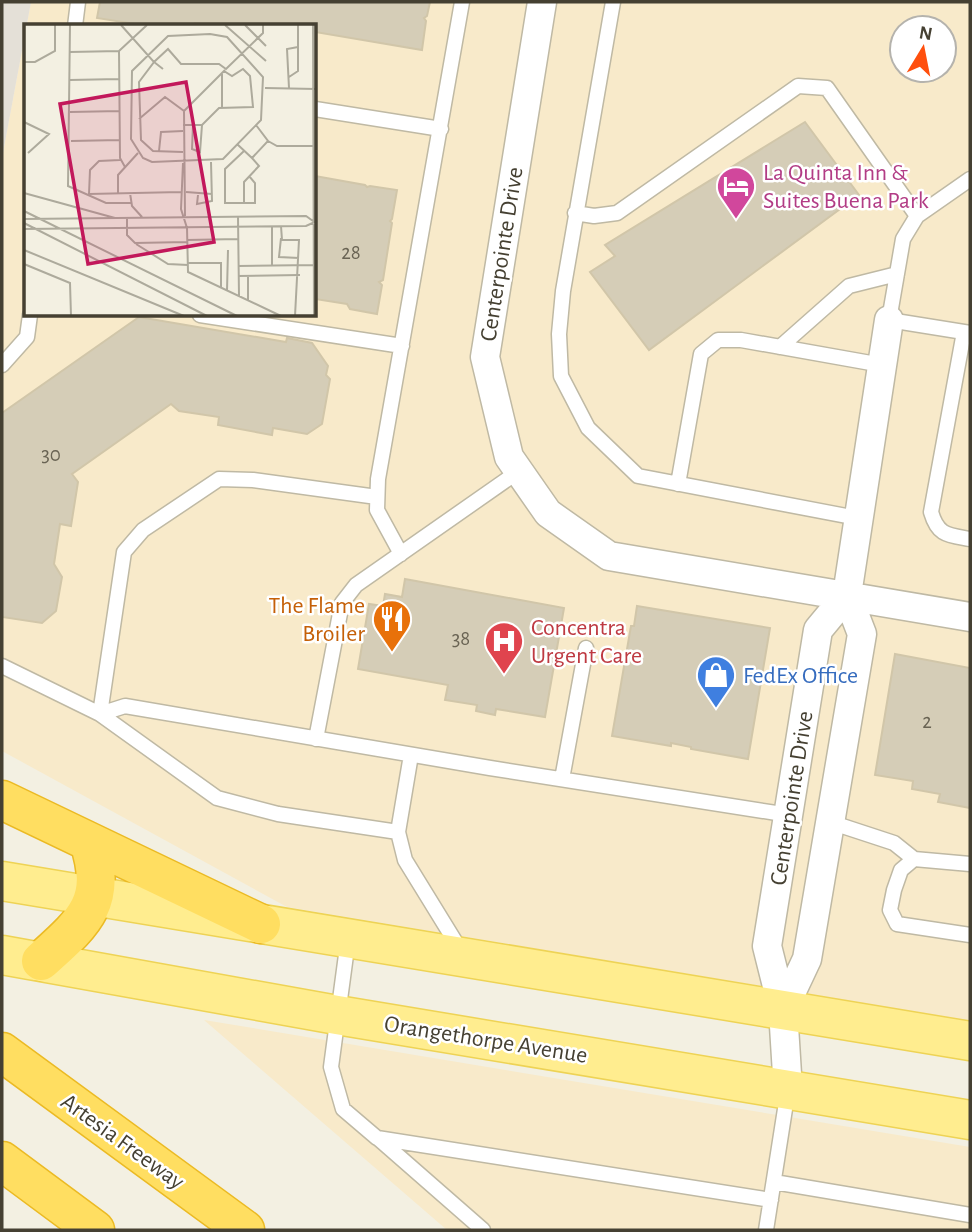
<svg xmlns="http://www.w3.org/2000/svg" width="972" height="1232" viewBox="0 0 972 1232" font-family="'Alegreya Sans',sans-serif">
	<rect width="100%" height="100%" fill="#f3f0e2"/>
	<path fill="#f8eaca" fill-rule="evenodd" d="M31,2H970V1021L287,907L2,751V158ZM26,26H315V315H26ZM902,28H944V70H902Z
		M204,1020L970,1147V1230H447Z"/>
	<path fill="#e4e0d7" d="M2,2H31L2,158Z"/>
	<path fill="#d5cdb7" stroke="#d1c6a9" stroke-width="2" d="M100,2H430L427,16L424,18L426,21L422,50L315,32V26H215L195,23L190,26H148L97,18Z
		M805,122L859,195L649,350L590,272L615,256L605,245Z
		M315,176L365,185L367,187L370,186L397,190L392,219L390,221L392,223L383,280L379,282L382,285L377,314L350,309L347,304L315,299Z
		M139,317L286,342L287,338L312,343L328,366L326,375L330,379L322,424L307,434L273,428L272,435L218,425L219,417L179,411L171,404L72,474L78,482L71,526L60,524L54,564L62,577L56,611L42,623L2,617V413Z
		M405,579L564,608L545,717L496,709L495,715L476,711L477,705L445,700L448,685L358,669L369,604L383,606L385,594L402,597Z
		M637,606L770,628L748,759L691,749V747L671,743V746L612,736L631,626H634Z
		M895,654L970,668V808L938,802L940,794L912,789L913,781L875,775Z"/>
	<g fill="none" stroke-linecap="round" stroke-linejoin="round">
		<g stroke="#bfb9a4" stroke-width="17">
			<path id="lane" d="M613,2L563,291L559,334L561,376L588,428L638,476L857,518
				M75,26L78,2
				M315,109L441,129
				M575,213L594,216L617,213L798,86L827,88L917,216L903,239L889,320L970,333
				M917,216L970,179
				M200,315L402,346
				M964,332L931,512C938,536 948,535 970,539
				M780,347L849,286L897,274
				M2,365L27,337L30,315
				M678,484L701,354L718,340H741L882,365
				M377,497L253,480L219,479L143,530L124,552L100,714L125,706L490,768L789,815
				M401,554L377,510L378,479L462,2
				M2,666L100,714L217,798L278,814L398,832
				M316,739L342,603L356,585L519,471
				M411,755L398,832L405,860L461,951
				M562,779L586,648
				M830,822L894,843L914,859L970,864
				M914,859L901,870L894,890L890,910L897,924L970,935
				M348,940L331,1067L343,1109L377,1138L771,1200
				M379,1139L483,1230
				M774,1182L970,1215
				M766,1230L788,1090"/>
		</g>
		<g stroke="#bfb9a4" stroke-width="31">
			<path id="street" d="M542,2L485,357L509,457L548,513L609,556L970,617
				M783,1010L807,959L862,634L847,595L889,320
				M788,1090L783,1010L767,946L818,630L847,595"/>
		</g>
		<g stroke="#eed355" stroke-width="41">
			<path id="primary" d="M2,881L970,1041
				M2,955L337,1015L970,1120"/>
		</g>
		<g stroke="#ebba24" stroke-width="41">
			<path id="highway" d="M2,800L261,924
				M41,961C83,923 109,903 89,842
				M2,1052L245,1230
				M2,1161L95,1230"/>
		</g>
		<use href="#lane" stroke="#fff" stroke-width="14"/>
		<use href="#street" stroke="#fff" stroke-width="28"/>
		<use href="#primary" stroke="#ffed8f" stroke-width="38"/>
		<use href="#highway" stroke="#ffde61" stroke-width="38"/>
	</g>
	<defs>
		<g id="hotel-pin" transform="scale(2.0125)"><path d="M0 17L-7.5 6A9.5 9.5 0 1 1 7.5 6Z" fill="#d1479c" stroke="#fff"/><path d="M-6-4.5h1.5V1H6V5H4.5V3h-9V5H-6ZM-4 0a1.8 1.8 0 1 1 3.6 0ZM.5 0V-2.5h3Q6-2.5 6 0Z" fill="#fff"/></g>
		<g id="restaurant-pin" transform="scale(2.0125)"><path d="M0 17L-7.5 6A9.5 9.5 0 1 1 7.5 6Z" fill="#e8710a" stroke="#fff"/><path d="M-5-6h1v4h1v-4h1v4h1v-4h1v5L-1.5 .5V6h-2V.5L-5-1ZM5-6V6H3V1.5H1.5Q1.5-4 5-6Z" fill="#fff"/></g>
		<g id="hospital-pin" transform="scale(2.0125)"><path d="M0 17L-7.5 6A9.5 9.5 0 1 1 7.5 6Z" fill="#e0444e" stroke="#fff"/><path d="M-5-5h3v3.5h4V-5h3V5h-3V1.5h-4V5h-3Z" fill="#fff"/></g>
		<g id="shop-pin" transform="scale(2.0125)"><path d="M0 17L-7.5 6A9.5 9.5 0 1 1 7.5 6Z" fill="#3f7fe0" stroke="#fff"/><path d="M-5-2.5h2.3a2.7 3.5 0 0 1 5.4 0H5L5.5 6h-11ZM-1.5-2.5h3a1.5 2.3 0 0 0-3 0Z" fill="#fff"/></g>
	</defs>
	<g fill-rule="evenodd">
		<use href="#hotel-pin" x="736" y="186"/>
		<use href="#restaurant-pin" x="392" y="619"/>
		<use href="#hospital-pin" x="504" y="641"/>
		<use href="#shop-pin" x="716" y="675"/>
	</g>
	<g text-anchor="middle" stroke-width="5" stroke-linejoin="round" paint-order="stroke">
		<g font-size="21" fill="#696353">
			<text x="351" y="259">28</text>
			<text x="51" y="461">30</text>
			<text x="461" y="645">38</text>
			<text x="927" y="728">2</text>
		</g>
		<g font-size="24" fill="#b23c85" stroke="#fff" text-anchor="start">
			<text x="763" y="180">La Quinta Inn &amp;<tspan x="763" dy="28">Suites Buena Park</tspan></text>
		</g>
		<g font-size="24" fill="#454032" stroke="#fff">
			<text transform="translate(501 254) rotate(-81)" y="8">Centerpointe Drive</text>
			<text transform="translate(791 798) rotate(-81)" y="8">Centerpointe Drive</text>
			<text transform="translate(486 1039) rotate(9)" y="8">Orangethorpe Avenue</text>
			<text transform="translate(123 1141) rotate(36)" y="8">Artesia Freeway</text>
		</g>
		<g font-size="24" fill="#c56008" stroke="#fff" text-anchor="end">
			<text x="365" y="613">The Flame<tspan x="365" dy="28">Broiler</tspan></text>
		</g>
		<g font-size="24" fill="#be3a42" stroke="#fff" text-anchor="start">
			<text x="531" y="635">Concentra<tspan x="531" dy="28">Urgent Care</tspan></text>
		</g>
		<g font-size="24" fill="#366cbe" stroke="#fff" text-anchor="start">
			<text x="743" y="683">FedEx Office</text>
		</g>
	</g>
	<g transform="translate(24 24)">
		<rect width="292" height="292" fill="#f3f0e2"/>
		<path fill="none" stroke="#adaa9c" stroke-width="2" d="M46,1L44,162L82,179H107M97,1L130,38L115,58L117,116L129,127L159,128M201,1L242,37M221,1L242,22M289,1L290,292M186,10L203,13L239,53L237,96L199,135L128,138L119,134L107,115L108,47L144,12ZM95,27L96,134L101,143M46,28L95,27L123,1M0,38H11L31,27V1M139,45L130,38L144,25L157,40H195L202,45L239,9V1M265,53L274,47V1M46,56L95,55M241,64L292,65M265,64L263,25L274,23M198,84V50M160,87L201,46M46,88L96,87M115,95L141,73L160,87L161,192M0,98L25,110L4,129M159,101H178L195,84L229,83L226,52L219,45L208,52L200,47M169,101L168,125L176,128L178,101M47,117L96,116M244,117L253,122H290M213,120L228,134L244,117L232,101M135,127L137,108L159,107M220,127L201,145V179H220V158L235,142L228,134M96,136L75,137L66,146L65,170L157,168M159,139L157,185L163,204L164,248L257,292M162,168L188,170M0,169L91,194M94,169V151L114,129M106,169L108,182L118,193M174,171L173,180L188,177L187,138M220,179H231V159L225,152M0,187L213,292M214,193L215,272M103,194V211L111,219L163,218M0,195L282,192L289,197M0,199L183,292M248,202V241M257,202L258,216H275L271,292M0,205L282,202L293,197M257,214L255,233L275,234M163,216L214,215M112,220L144,240L164,241M0,226L160,292M164,239H197V263M0,240L46,259L47,292M214,242L289,241M214,252L276,251M224,252V276M203,267L204,226"/>
		<path fill="#c2185b" fill-opacity="0.15" stroke="#c2185b" stroke-width="3.5" d="M162,58L190,218L64,240L36,80Z"/>
		<rect width="292" height="292" fill="none" stroke="#454032" stroke-width="3.5"/>
	</g>
	<rect width="972" height="1232" fill="none" stroke="#454032" stroke-width="7"/>
	<g transform="translate(923 49) rotate(10)"><circle r="33" fill="#ffffff" stroke="#b5b3ad" stroke-width="2"/>
	<path d="M0-5L12 26L0 18L-12 26Z" fill="#ff4f0d"/>
	<text y="-10" font-size="19" font-weight="bold" text-anchor="middle" fill="#454032">N</text>
	</g>
</svg>
